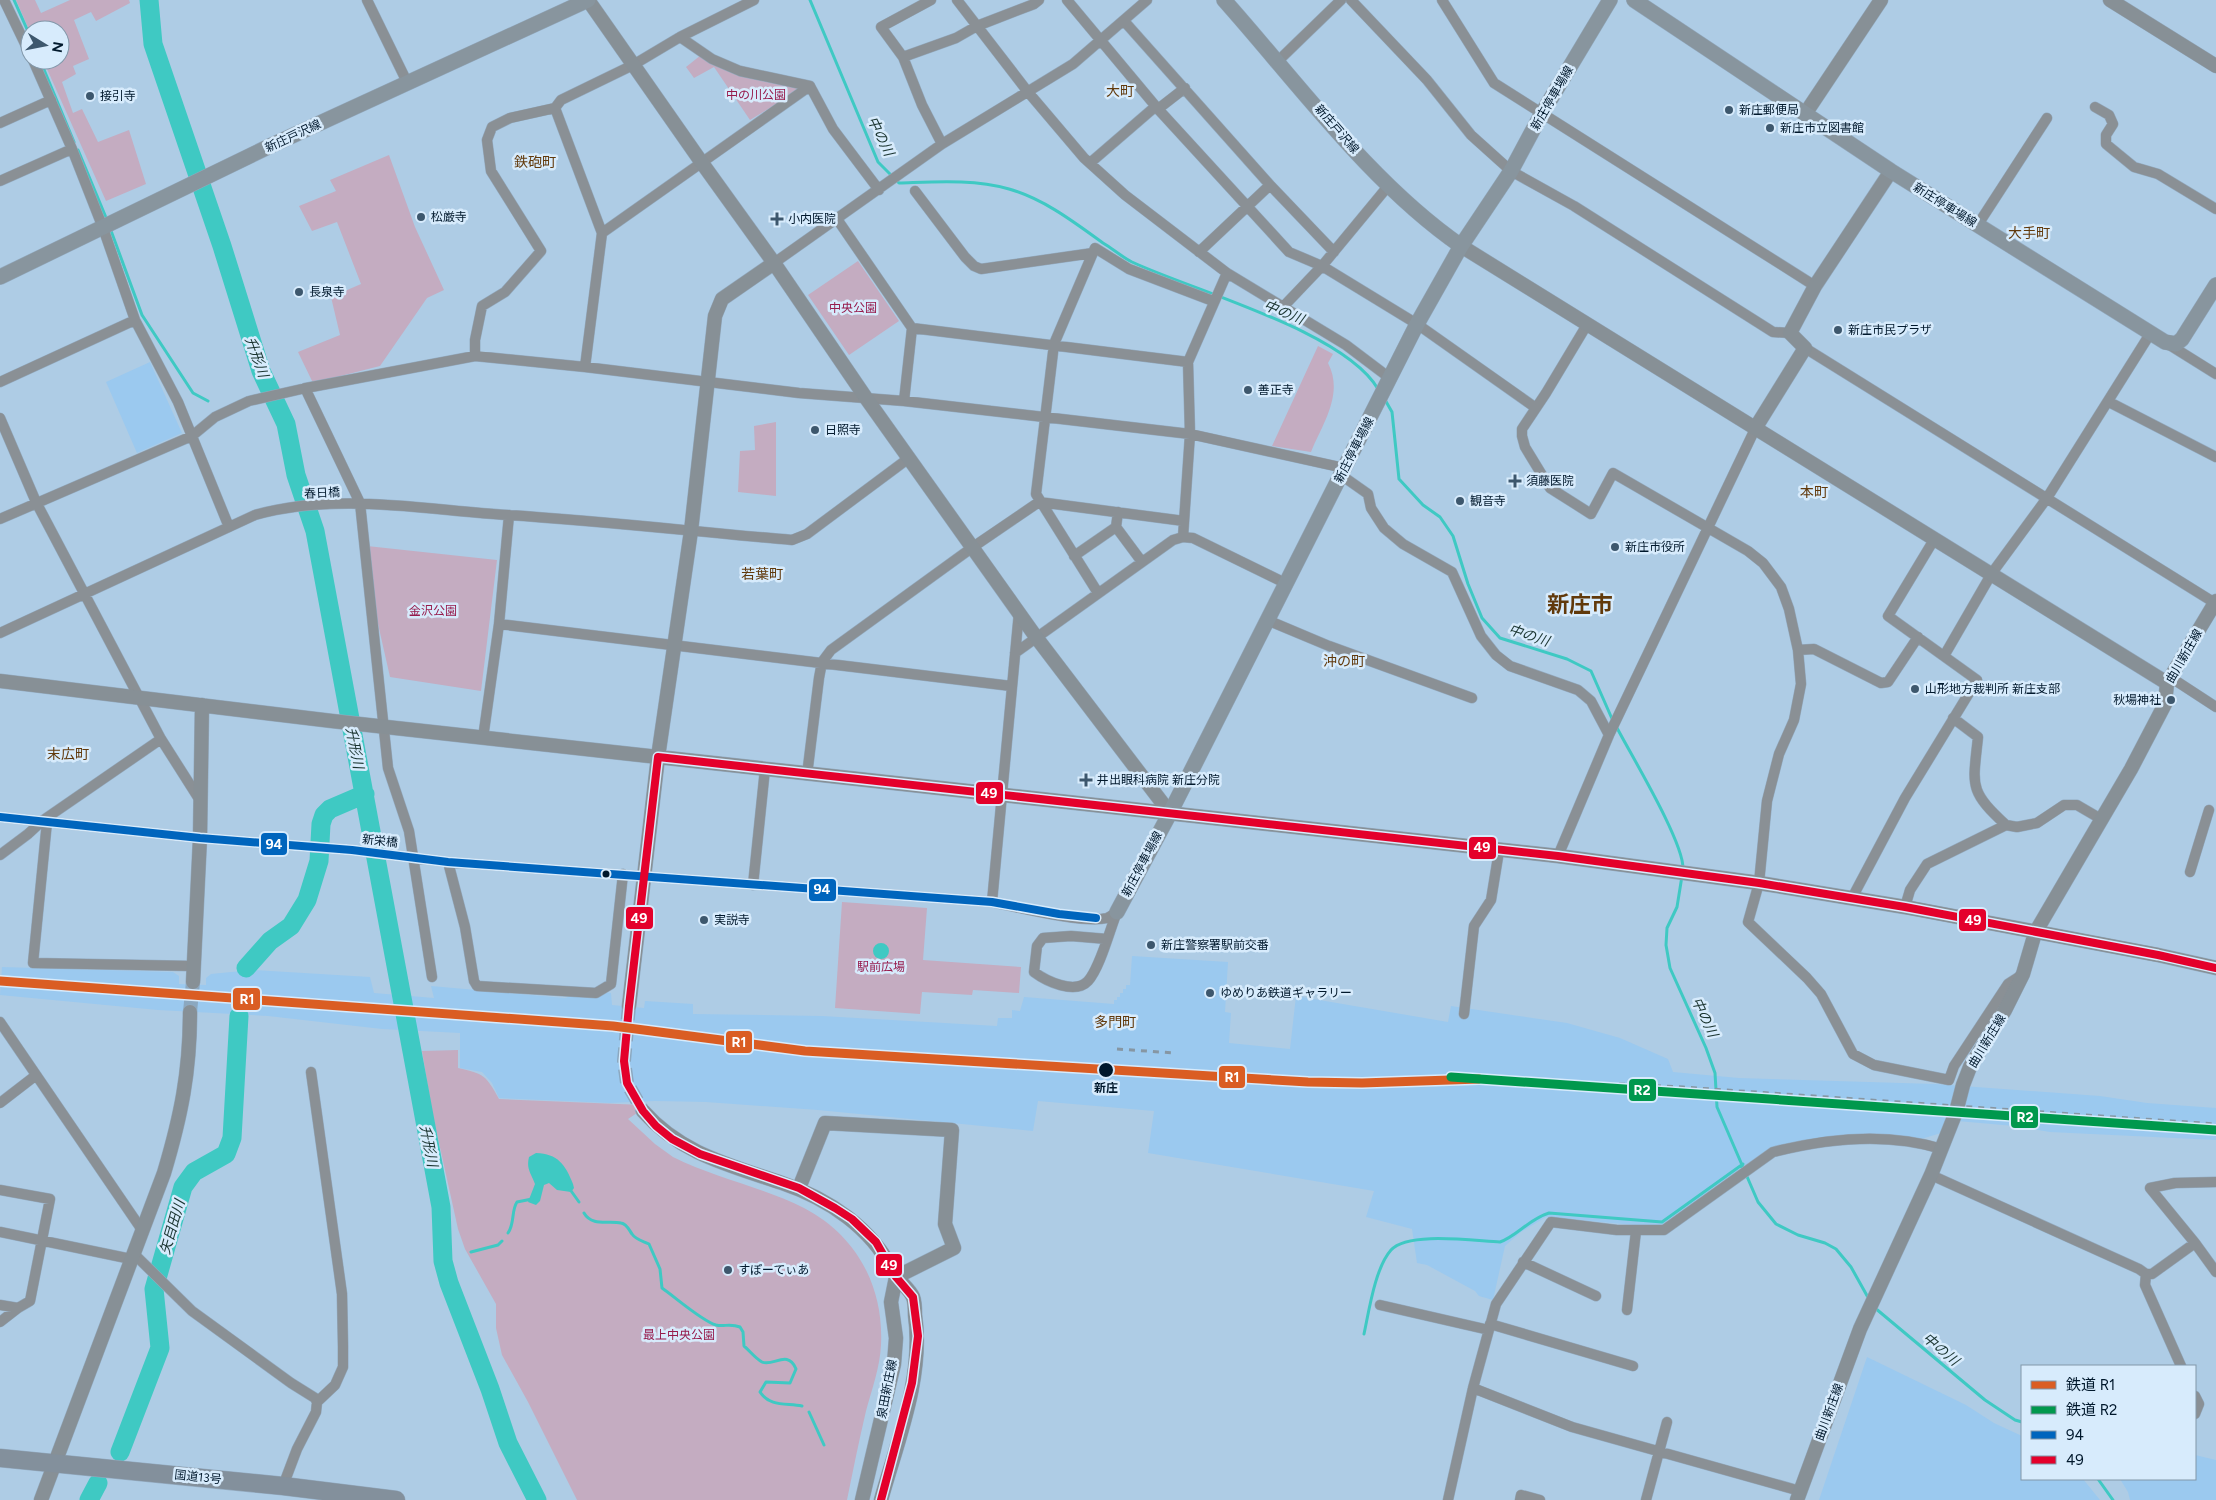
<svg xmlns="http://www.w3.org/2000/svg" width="2216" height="1500" viewBox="0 0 2216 1500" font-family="Figtree,'Noto Sans JP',sans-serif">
	<rect width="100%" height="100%" fill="#aecce5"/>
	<path fill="#9bc9ef" d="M150,362L182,433L137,453L106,382Z
		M1132,956L1228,962L1225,1012L1231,1013L1229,1043L1290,1049L1296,996L1448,1022L1451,1006L1567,1023L1620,1038L1668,1059L1673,1072L1739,1078L1935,1084L2100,1096L2147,1103L2216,1108V1140L2050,1132L2014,1126L1946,1120L1941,1133L1918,1140L1790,1143L1768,1149L1666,1223L1656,1227L1546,1217L1521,1232L1505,1246L1493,1300L1479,1296L1475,1291L1427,1265L1417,1263L1412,1229L1366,1217L1374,1191L1148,1153L1154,1111L1038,1101L1033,1131L818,1110L706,1102L655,1101L610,1103L499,1098L492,1083L482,1072L460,1068V1033L382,1029L268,1016L158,1010L0,995L2,967L173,972L179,976V984L206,985V978L211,974L252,970L370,977L374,993L434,998L431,986L565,998L589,990L611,993L612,1005L644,1008L645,1001L693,1004V1014L822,1016L997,1026L998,1018H1012V1010L1020,1011L1024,997L1114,1004V1000H1117V997H1120V993H1123V989H1126V985H1130Z
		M1867,1357L1966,1405L1994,1423L2022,1436V1479H2083L2100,1500H1819Z
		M2195,1455L2216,1460V1500H2130L2128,1492L2120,1479H2195Z"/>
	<path fill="#c4acc1" d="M16,0H35L41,13L70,0H129L130,3L96,21L91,12L74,20L89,59L73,66L76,74L62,82L73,113L82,109L98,142L129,130L146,184L106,201L43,60H60V30H30V32Z
		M701,55L797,85L799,90L750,120L714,67L694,78L686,67Z
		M389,155L415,227L444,290L427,298L380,366L313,383L298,352L340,335L331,297L361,284L337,222L312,231L299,206L336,191L330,180Z
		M858,261L899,321L849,355L808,295Z
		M1318,346L1333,354L1328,363C1344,394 1323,423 1311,452L1272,446Z
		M776,422V496L738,492L740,451L755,450L754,426Z
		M367,546L497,560L481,691L390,677L364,562Z
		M842,902L927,908L923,960L1021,967L1019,993L973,990L972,995L922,992L920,1014L835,1008Z
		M458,1050V1068C484,1074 486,1075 499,1099L643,1105V1109L628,1119L655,1144L673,1157C715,1178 762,1187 804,1208C856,1235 884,1286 881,1345C880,1367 872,1389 866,1411C859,1441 853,1470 847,1500H577L528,1402L502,1355L496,1328V1304L465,1249L458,1229L432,1111L422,1051Z"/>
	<path fill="#3fc9c3" d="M873 951a8 8 0 1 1 16 0a8 8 0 1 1-16 0Z
		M536,1153C558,1154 565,1164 573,1184L574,1188L571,1192L557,1190L549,1183L544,1185L540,1201L536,1205L528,1202L535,1184C531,1173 526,1169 529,1157Z"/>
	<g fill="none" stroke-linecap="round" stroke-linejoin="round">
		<path stroke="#3fc9c3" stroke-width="3" d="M14,0L30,36
			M810,0L878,162L899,183C935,182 973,179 1009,189C1044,199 1074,222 1103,243C1113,249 1122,257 1132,262C1194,291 1344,331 1378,389
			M40,60L74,142
			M78,150L107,220
			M110,228L142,315L193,393L208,401
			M1384,398L1392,412L1399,479L1423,505L1440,517L1453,536L1468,584L1482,618L1500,638L1567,659L1591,671L1613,721
			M1616,726C1631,755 1684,842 1683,869
			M1682,876L1677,907L1667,928L1666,945L1670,968L1706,1048L1715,1073L1717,1107L1758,1202L1776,1224L1798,1235L1825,1243L1836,1249L1851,1267L1870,1301
			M569,1188L579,1202
			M584,1213C592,1227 609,1220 621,1223C627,1224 629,1230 632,1234C636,1240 643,1241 649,1244L660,1269L662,1288C675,1297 702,1321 716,1325C724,1327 730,1323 740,1327L743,1332L744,1346C750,1351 755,1358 762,1362C773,1367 788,1349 796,1369L790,1383L766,1382L760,1392C770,1407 786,1403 802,1406
			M508,1233C515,1223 511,1211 517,1202L532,1199
			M471,1252L498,1245L502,1241
			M1875,1308L1985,1400L2015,1420L2022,1422
			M1364,1334C1369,1311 1375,1268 1391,1250C1408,1231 1475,1241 1500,1242C1517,1236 1529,1219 1549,1213L1662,1222L1743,1164
			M809,1412L824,1445
			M2098,1479L2113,1500"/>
		<path stroke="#3fc9c3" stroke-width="19" d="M149,0L153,44L222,246L261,371L286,424L296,475L315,531L441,1207L443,1261L449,1283L490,1389L508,1443L537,1500
			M246,968L270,941L291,926L307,900L319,861L321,824L324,815L330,809L365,794
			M120,1452L160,1348L154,1289L183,1187L194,1172L226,1154L232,1138L239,1016
			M89,1500L98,1483"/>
		<path stroke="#8ba8c0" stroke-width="14" stroke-dasharray="14 7" stroke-linecap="butt" d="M629,1006L624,1061L627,1083L643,1111
			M190,1012L193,982"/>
		<g stroke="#94abc0" stroke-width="11">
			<path id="street" d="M4,0L30,54
				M367,0L408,84
				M931,0L881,27L903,57L922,105L942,144
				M957,0L1028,92L1084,158L1125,195L1227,273L1346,345L1391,379
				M1067,0L1158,109L1289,252L1322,266L1417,324L1536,408
				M1351,0L1427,80L1471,135L1511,171L1574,206L1773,332L1790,333
				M1442,0L1494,83L1815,286
				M1124,21L1270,185L1334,252
				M680,37L712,59L740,71L810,86
				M903,57L956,38L977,26L1034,4L1039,0
				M33,60L72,149L103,228L135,320L178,402L229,527
				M1278,61L1341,0
				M810,86L833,129L879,190
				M2095,107L2109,115L2113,124L2106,135V144L2134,167L2158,174L2216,209
				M555,108L602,233L585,367
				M1158,109L1185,88
				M0,123L51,100
				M1090,163L1156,106
				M0,181L72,149
				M915,191L965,257L974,266L981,269L1093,253
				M837,219L912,328L904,401
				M1977,226L2047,118
				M602,233L810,86
				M1199,252L1270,185
				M774,263L942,144L1073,64L1147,0
				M1282,308L1322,266L1389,185
				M1588,323L1546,393L1522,429V436L1525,447L1550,488L1591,514L1613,473L1748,551L1763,563L1781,587L1789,609L1798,650L1801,684L1794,720L1779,754L1767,801L1759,883L1748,922L1807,978L1821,994L1853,1054L1874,1065L1949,1080L1954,1066L2008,984L2022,975
				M912,328L1188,362
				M2168,344L2216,374
				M1805,348L2215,603
				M475,356V340L482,306L505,292L541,251L491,171L487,140L492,127L510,118L555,108L561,100L633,65L680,37L754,0
				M0,382L135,320
				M305,388L360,503L388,768L409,831L432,977
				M2109,402L2216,457
				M0,418L36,502L161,739L201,802
				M1341,475L1368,494L1371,508L1384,528L1403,544L1452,572L1481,636L1496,655L1510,666L1578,690L1591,701L1609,735
				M0,519L192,436L215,417L249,401L306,388L475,356L585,367L799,393L904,401L1044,417L1190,434L1344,468
				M1116,527L1142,562
				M1183,537L1190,434L1188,362L1227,273
				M1074,556L1116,527L1118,512
				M1098,593L1036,494L1054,344L1095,248L1129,269L1213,301
				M1267,620L1329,646L1472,698
				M499,624L1011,686
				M0,633L255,515C337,492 425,510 508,515C603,521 698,532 792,540L807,534L909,458
				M1798,650L1814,649L1881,683L1888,682L1918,637
				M1015,653L1173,540L1183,537L1193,538L1285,583
				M1944,656L1992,573L2047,498L2150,334
				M2170,677L2216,707
				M1953,718L1978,737C1973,786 1968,790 2006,825
				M483,738L499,624L509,515
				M807,775L819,678L822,662L831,650L973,547L1039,502L1184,521
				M0,817L200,838L352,850L448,862L992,902C1017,907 1085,924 1107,918C1110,917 1114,914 1117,912
				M47,822L33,963L193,966
				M0,855L28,834L42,821L161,739
				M1558,856L1609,735L1756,427
				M448,862L465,927L474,981L477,986L596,993L611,984L623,874
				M2190,872L2209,810
				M753,885L765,769
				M1852,898L1905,798L1977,680L1888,616L1935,538
				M992,902L1019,612
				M1905,907L1910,890L1927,864L2006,825L2017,827L2037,823L2064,805H2077L2101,819
				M1107,939L1071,936L1043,938L1037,946L1034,972C1046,981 1075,995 1088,981C1100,968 1110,929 1117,912
				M1464,1014L1474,926L1491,900L1499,851
				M0,1022L142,1230
				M311,1072L342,1294L343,1346V1367L335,1385L317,1402
				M0,1103L35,1076
				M1931,1175L2139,1269L2146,1274H2152L2195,1243
				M2216,1182L2175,1183L2150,1188L2195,1243L2216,1272
				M0,1190L50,1199L30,1301L18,1308L0,1305
				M0,1232L131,1259
				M133,1253L192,1311L291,1383L315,1398L317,1402L316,1412L297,1449L283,1486
				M1523,1262L1596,1296
				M2146,1274L2145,1285L2181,1366
				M1380,1305L1489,1330
				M1627,1310L1636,1231
				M0,1322L18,1308
				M1490,1324L1633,1366
				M1473,1388L1572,1427L1800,1491
				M2195,1396L2199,1404L2195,1414
				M1448,1500L1473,1388L1496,1304L1551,1222L1617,1230H1664L1773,1152C1828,1138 1888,1132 1942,1149
				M1520,1500L1521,1495L1540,1500
				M1646,1500L1667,1422"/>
		</g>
		<g stroke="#94abc0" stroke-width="15">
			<path id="secondary" d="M588,0L702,163L774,263L866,398L1036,637L1170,813
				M2110,0L2216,66
				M1805,114L1881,0
				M1461,246L2167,683
				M1756,427L1805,348L1790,333L1815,286L1891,171
				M0,681L332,721L658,757L691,531L715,316L722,299L774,263
				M193,982L200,838L202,705
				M629,1006L658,757L1558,856L1759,883L1905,907L2158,955L2216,968
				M643,1111C681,1154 730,1165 782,1183C829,1199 872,1228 894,1273C899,1282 909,1288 913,1297C915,1302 915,1310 915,1315C924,1377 897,1442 881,1500
				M799,1188L825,1123L952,1130L945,1224L954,1248L896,1277
				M41,1500L164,1173C181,1116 190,1072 190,1012
				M862,1500L894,1364L896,1338L891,1302L896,1277
				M1797,1500L1860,1329L1931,1175L1956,1112L1963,1085L1970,1067L2005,1010L2023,974L2035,933L2131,769L2165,704L2167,683L2216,601"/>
		</g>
		<g stroke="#94abc0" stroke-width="16">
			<path id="primary" d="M1224,0C1298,83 1370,183 1461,246
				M1634,0L1891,171L2165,342L2176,344L2182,339L2216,285
				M0,277L270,146L588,0
				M1117,912L1170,813L1417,324L1461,246L1511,171L1541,115L1610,0"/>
		</g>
		<g stroke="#94abc0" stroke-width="19">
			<path id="highway" d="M0,1458L283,1486L396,1500"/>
		</g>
		<use href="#street" stroke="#8a9095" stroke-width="10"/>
		<use href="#secondary" stroke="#879096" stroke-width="14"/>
		<use href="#primary" stroke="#88959e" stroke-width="15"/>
		<use href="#highway" stroke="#83909c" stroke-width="18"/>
		<path stroke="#8696a3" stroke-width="3" stroke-dasharray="6 6" stroke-linecap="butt" d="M1117,1049L1175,1053
			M1108,1071L1308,1082L1362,1083L1479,1079
			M1571,1085L1621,1084L1683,1087L2216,1124"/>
		<g stroke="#d7ebfc" stroke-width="11">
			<path id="bus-1" d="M0,817L200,838L352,850L448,862L992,902L1059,914L1096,918"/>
		</g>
		<g stroke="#d7ebfc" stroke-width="11">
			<path id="bus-2" d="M881,1500L912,1383L918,1336L913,1297L896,1277L876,1242L852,1219L835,1208L799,1188L700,1154L672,1139L656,1126L643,1111L627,1083L624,1061L629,1006L658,757L1558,856L1759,883L1905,907L2158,955L2216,968"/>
		</g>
		<use href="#bus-1" stroke="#0065bd" stroke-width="8"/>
		<use href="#bus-2" stroke="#e4002b" stroke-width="8"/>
		<g stroke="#d7ebfc" stroke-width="12">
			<path id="rail-1" d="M0,981L613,1026L805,1051L1308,1082L1362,1083L1479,1079"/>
		</g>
		<g stroke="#d7ebfc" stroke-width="12">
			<path id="rail-2" d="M1451,1077L2216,1130"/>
		</g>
		<use href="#rail-1" stroke="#da5d23" stroke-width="9"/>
		<use href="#rail-2" stroke="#00984d" stroke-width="9"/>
	</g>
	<g fill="#3d576d" stroke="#d7ebfc" stroke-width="2">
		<circle cx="90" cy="96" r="5"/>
		<circle cx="1729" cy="110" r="5"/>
		<circle cx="1770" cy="128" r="5"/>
		<circle cx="421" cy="217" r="5"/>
		<path d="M774.5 211.5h5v5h5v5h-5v5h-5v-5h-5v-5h5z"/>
		<circle cx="299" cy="292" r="5"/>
		<circle cx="1838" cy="330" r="5"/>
		<circle cx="1248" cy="390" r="5"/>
		<circle cx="815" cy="430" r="5"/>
		<path d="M1512.5 473.5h5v5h5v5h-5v5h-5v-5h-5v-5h5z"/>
		<circle cx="1460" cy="501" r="5"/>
		<circle cx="1615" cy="547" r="5"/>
		<circle cx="1915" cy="689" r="5"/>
		<circle cx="2171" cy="700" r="5"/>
		<path d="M1083.5 772.5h5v5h5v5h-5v5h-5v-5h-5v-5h5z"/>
		<circle cx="704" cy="920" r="5"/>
		<circle cx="1151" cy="945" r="5"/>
		<circle cx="1210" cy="993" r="5"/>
		<circle cx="728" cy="1270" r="5"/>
	</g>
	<g fill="#00182c" stroke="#d7ebfc" stroke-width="2">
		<circle cx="606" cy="874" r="4.5"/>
		<circle cx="1106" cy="1070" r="8"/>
	</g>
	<g text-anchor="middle" stroke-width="5" stroke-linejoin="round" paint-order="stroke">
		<g font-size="12" fill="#961a4b" stroke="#d7ebfc">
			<text x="756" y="99">中の川公園</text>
			<text x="853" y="312">中央公園</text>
			<text x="433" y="615">金沢公園</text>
			<text x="881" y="971">駅前広場</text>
			<text x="679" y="1339">最上中央公園</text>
		</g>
		<g font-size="12" fill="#00182c" stroke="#d7ebfc" text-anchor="start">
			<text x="100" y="100">接引寺</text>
			<text x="1739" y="114">新庄郵便局</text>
			<text x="1780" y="132">新庄市立図書館</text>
			<text x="431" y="221">松厳寺</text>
			<text x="788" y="223">小内医院</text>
			<text x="309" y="296">長泉寺</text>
			<text x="1848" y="334">新庄市民プラザ</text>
			<text x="1258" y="394">善正寺</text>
			<text x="825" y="434">日照寺</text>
			<text x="1526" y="485">須藤医院</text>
			<text x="1470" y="505">観音寺</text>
			<text x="1625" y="551">新庄市役所</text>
			<text x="1925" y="693">山形地方裁判所 新庄支部</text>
			<text x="2161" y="704" text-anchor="end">秋場神社</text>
			<text x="1097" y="784">井出眼科病院 新庄分院</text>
			<text x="714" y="924">実説寺</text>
			<text x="1161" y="949">新庄警察署駅前交番</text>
			<text x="1220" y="997">ゆめりあ鉄道ギャラリー</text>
			<text x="738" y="1274">すぽーてぃあ</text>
		</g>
		<g font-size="12" fill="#00182c" stroke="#d7ebfc">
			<text transform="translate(1552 98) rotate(-60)" y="4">新庄停車場線</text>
			<text transform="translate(1337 129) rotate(49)" y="4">新庄戸沢線</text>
			<text transform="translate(293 136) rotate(-25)" y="4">新庄戸沢線</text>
			<text transform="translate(1945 205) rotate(32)" y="4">新庄停車場線</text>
			<text transform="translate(1354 450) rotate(-63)" y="4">新庄停車場線</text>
			<text transform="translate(322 493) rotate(-3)" y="4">春日橋</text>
			<text transform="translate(2184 656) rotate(-60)" y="4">曲川新庄線</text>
			<text transform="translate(380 841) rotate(6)" y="4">新栄橋</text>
			<text transform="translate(1142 864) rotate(-62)" y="4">新庄停車場線</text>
			<text transform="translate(1987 1041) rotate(-59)" y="4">曲川新庄線</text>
			<text transform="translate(887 1389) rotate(-79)" y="4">泉田新庄線</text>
			<text transform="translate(1829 1412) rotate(-70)" y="4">曲川新庄線</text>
			<text transform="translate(198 1477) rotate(6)" y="4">国道13号</text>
		</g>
		<g font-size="12" font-weight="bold" fill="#00182c" stroke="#d7ebfc">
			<text x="1106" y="1092">新庄</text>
		</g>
		<g font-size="14" fill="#61390b" stroke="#d7ebfc">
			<text x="1120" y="96">大町</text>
			<text x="535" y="167">鉄砲町</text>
			<text x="2029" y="238">大手町</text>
			<text x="1814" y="497">本町</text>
			<text x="762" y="579">若葉町</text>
			<text x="1344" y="666">沖の町</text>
			<text x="68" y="759">末広町</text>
			<text x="1115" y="1027">多門町</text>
		</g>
		<g font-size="14" font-style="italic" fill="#1a3430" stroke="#d7ebfc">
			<text transform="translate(881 136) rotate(64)" y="5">中の川</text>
			<text transform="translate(1284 312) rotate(22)" y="5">中の川</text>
			<text transform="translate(257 357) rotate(70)" y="5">升形川</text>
			<text transform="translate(1529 635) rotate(18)" y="5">中の川</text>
			<text transform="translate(355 748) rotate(79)" y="5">升形川</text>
			<text transform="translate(1705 1017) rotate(65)" y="5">中の川</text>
			<text transform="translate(429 1146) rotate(79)" y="5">升形川</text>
			<text transform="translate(172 1227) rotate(-74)" y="5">矢目田川</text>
			<text transform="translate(1941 1349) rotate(40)" y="5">中の川</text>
		</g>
		<g font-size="22" font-weight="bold" fill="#61390b" stroke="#d7ebfc">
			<text x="1580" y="612">新庄市</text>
		</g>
	</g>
	<g stroke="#d7ebfc" stroke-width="2">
		<rect x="975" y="781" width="29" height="24" rx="5" fill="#e4002b"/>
		<rect x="260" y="832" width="28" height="24" rx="5" fill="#0065bd"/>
		<rect x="1468" y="836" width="29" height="24" rx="5" fill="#e4002b"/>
		<rect x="808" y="878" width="29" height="24" rx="5" fill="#0065bd"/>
		<rect x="625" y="906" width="29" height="24" rx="5" fill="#e4002b"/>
		<rect x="1958" y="908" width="29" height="24" rx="5" fill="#e4002b"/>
		<rect x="232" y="987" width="29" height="24" rx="5" fill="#da5d23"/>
		<rect x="725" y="1030" width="28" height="24" rx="5" fill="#da5d23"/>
		<rect x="1218" y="1065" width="28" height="24" rx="5" fill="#da5d23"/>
		<rect x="1628" y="1078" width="29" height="24" rx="5" fill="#00984d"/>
		<rect x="2010" y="1105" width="29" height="24" rx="5" fill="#00984d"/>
		<rect x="875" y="1253" width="28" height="24" rx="5" fill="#e4002b"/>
	</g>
	<g font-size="14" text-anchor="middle" font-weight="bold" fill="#fff">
		<text x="989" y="798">49</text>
		<text x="274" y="849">94</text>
		<text x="1482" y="852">49</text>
		<text x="822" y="894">94</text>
		<text x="639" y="923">49</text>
		<text x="1973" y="925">49</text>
		<text x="247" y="1004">R1</text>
		<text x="739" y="1047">R1</text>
		<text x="1232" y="1082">R1</text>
		<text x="1642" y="1095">R2</text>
		<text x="2025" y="1122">R2</text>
		<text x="889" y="1270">49</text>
	</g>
	<rect x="2021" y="1365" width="175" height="115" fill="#d7ebfc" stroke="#8197a9"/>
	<rect x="2031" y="1381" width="25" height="8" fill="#da5d23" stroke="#8197a9"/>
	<text x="2066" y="1390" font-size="15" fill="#00182c">鉄道 R1</text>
	<rect x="2031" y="1406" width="25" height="8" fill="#00984d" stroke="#8197a9"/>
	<text x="2066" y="1415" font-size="15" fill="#00182c">鉄道 R2</text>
	<rect x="2031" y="1431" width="25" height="8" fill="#0065bd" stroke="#8197a9"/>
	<text x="2066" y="1440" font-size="15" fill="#00182c">94</text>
	<rect x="2031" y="1456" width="25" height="8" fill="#e4002b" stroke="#8197a9"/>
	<text x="2066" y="1465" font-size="15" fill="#00182c">49</text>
	<g transform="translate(45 45) rotate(100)"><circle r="24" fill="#d7ebfc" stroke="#8197a9"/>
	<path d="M0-4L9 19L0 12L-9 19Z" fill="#3d576d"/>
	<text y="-8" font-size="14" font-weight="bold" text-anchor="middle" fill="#00182c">N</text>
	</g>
</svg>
